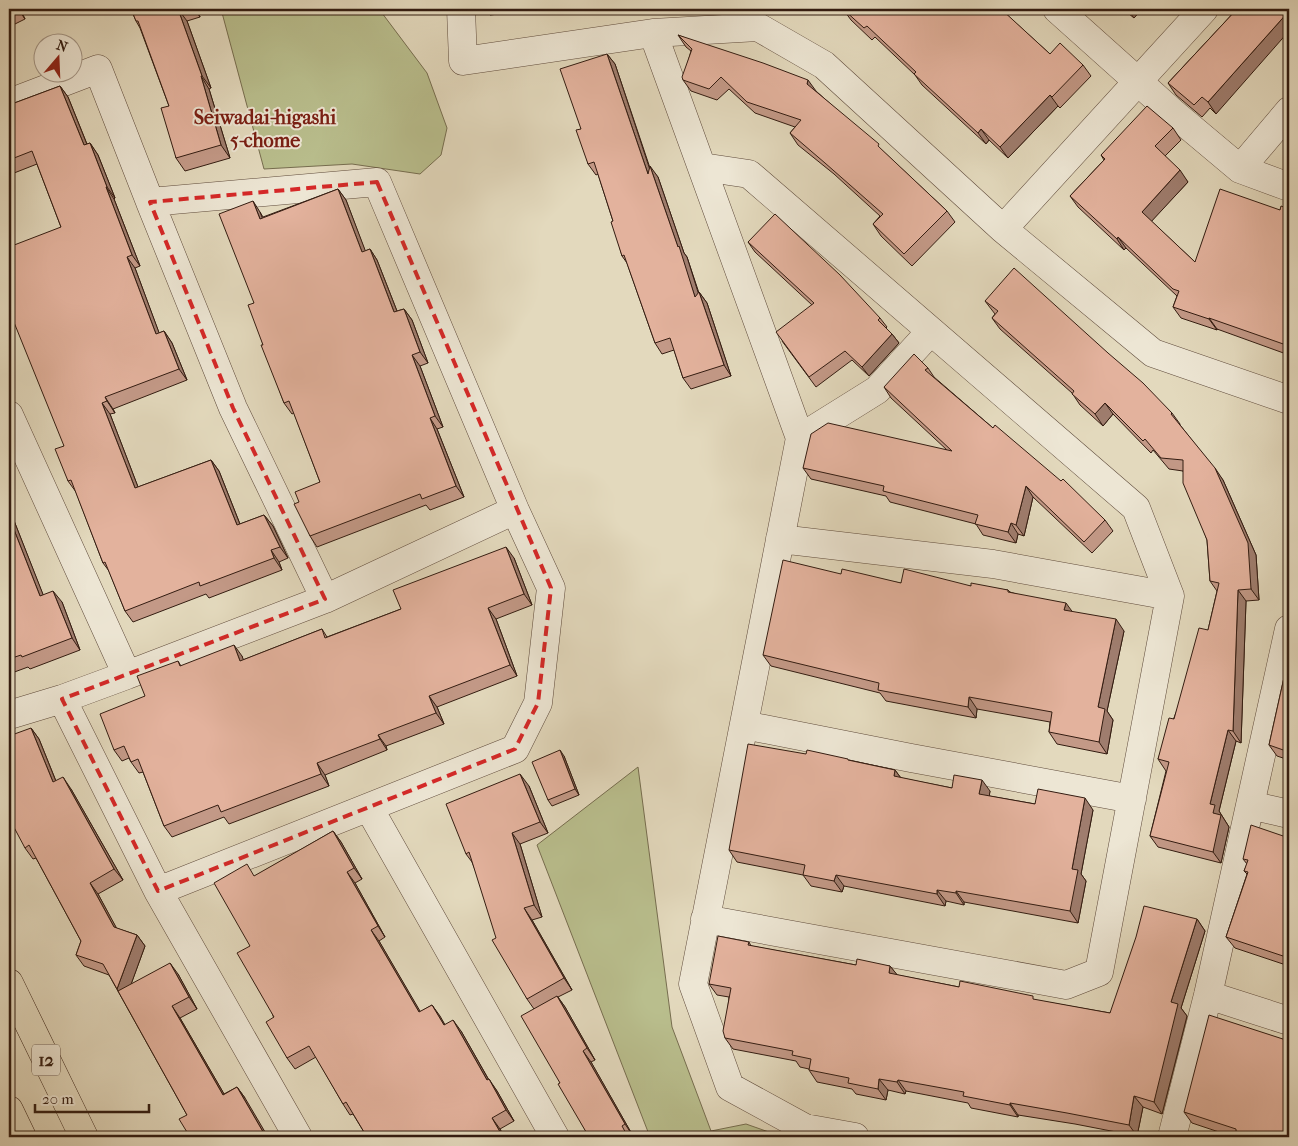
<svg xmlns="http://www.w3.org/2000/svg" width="1298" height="1146" viewBox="0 0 1298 1146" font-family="'IM FELL French Canon',serif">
	<rect width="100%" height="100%" fill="#e3d9bd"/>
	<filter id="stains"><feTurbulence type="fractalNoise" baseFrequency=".004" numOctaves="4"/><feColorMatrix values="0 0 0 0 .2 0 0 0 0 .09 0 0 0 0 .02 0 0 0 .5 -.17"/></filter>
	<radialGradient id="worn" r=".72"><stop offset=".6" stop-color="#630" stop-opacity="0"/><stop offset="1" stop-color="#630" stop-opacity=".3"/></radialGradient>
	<path fill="#b9be8d" stroke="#766d4f" d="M221,9H379L427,73L447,128L441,155L420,174L352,164L264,169Z
		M638,767L672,1027L711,1131L746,1124L783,1137H650L537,845Z"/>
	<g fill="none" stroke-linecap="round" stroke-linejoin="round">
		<g stroke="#5f4b3c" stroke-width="29">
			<path id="street" d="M461,9L463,61L653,33L800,438L693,984L730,1087L805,1128L855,1137
				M1057,9L1172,112L1240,169L1289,187
				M1204,9L1003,229L1153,353L1289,400
				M653,33L758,27L824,65L1003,229
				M9,103L98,69L150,202L377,182L515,510L325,599L127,675L9,415
				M702,167L749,174L1136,508L1170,596L1099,972L1066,985L705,919
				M1240,169L1289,111
				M150,202L233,408L325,599
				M800,438L877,390L931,331
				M780,539L993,564L1170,596
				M62,699L158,891
				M9,715L62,699L127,675
				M744,725L911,758L1132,799
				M1250,805L1289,814
				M369,808L555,1137
				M1208,995L1289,1021
				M298,1137L158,891L515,749L538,703L551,588L515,510
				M1172,1137L1208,995L1289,629"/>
		</g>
		<g stroke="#331c11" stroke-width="29">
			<path id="primary" d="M9,983L84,1137
				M9,1110L22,1137"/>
		</g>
		<use href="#street" stroke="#ede6d4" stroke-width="28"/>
		<use href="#primary" stroke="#e3d9bd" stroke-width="28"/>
	</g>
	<path fill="#c39987" stroke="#331c11" d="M9,9H20L25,19L9,27Z
		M115,9H128L118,13Z
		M131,9H197L200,17L187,21L211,88L209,89L230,158L185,171L176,158L169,106L140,28L136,21Z
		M486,9H541L490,15Z
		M843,9H1008L1010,11L1006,14L1050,54L1083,65L1091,76L1060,108L1058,106L1008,158L989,140L986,144L922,85L915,75L875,37L872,40L851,20Z
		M1123,9H1142L1134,18Z
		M1237,9L1216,114L1210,108L1202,117L1176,95L1168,83Z
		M678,35L816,91L885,153L947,211L955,222L912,266L881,236L873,224L880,216L834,174L798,145L790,133L795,127L755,113L729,89L717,100L691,91L683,80L691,51L686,47Z
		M607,54L615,64L650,168L658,177L684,253L687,257L699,293V292L707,303L731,376L691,389L683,378L674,350L662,354L655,343L627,263L622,256L613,221L598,174L596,175L588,164L581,129Z
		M60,86L68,97L87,144L90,143L98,155L115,198L114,199L140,266L135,268L159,333L164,331L172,343L187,380L113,409L115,413L110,414L138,487L211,460L219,471L240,524L264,515L273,526L288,558L279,562L282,570L209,598L206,594L133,622L125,611L109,571L103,563L76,492L68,481L64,446L61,227L37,164L9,175V105Z
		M1173,128L1181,140L1165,156L1188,182L1151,221L1195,262L1280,210L1289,209V355L1217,329V330L1181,318L1173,307L1177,296L1126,248L1124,250L1078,207L1070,196L1104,160L1101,155Z
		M338,189L346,200L365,251L370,249L377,260L397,311L404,309L412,320L428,363L420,366L443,427L437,429L464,497L430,510L426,505L317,547L310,536L299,502L320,482L294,413L292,414L284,403L263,345L254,303L260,212L263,217Z
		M748,242L880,318L887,327L886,328L892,334L899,343L869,376L852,360L816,387L782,341L812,305L755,252Z
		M985,301L1172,413L1180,424V425L1223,480L1256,555L1259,600L1246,601L1241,743L1236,741L1219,811L1229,827L1221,863L1158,847L1150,836L1166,771L1158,759L1208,630L1217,591L1210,581L1207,540L1183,471L1169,469L1153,450L1151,453L1113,414L1103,426L1080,405L1072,393L1000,329L992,318L995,314Z
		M928,368L934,377L993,428L1105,520L1113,531L1092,553L1033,497L1024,536L1018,534L1016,543L983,535L976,524L890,502L886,496L811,479L803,468L947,450L891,398L884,387Z
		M9,508L43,595L62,602L80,650L30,669L28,667L9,674Z
		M514,558L532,605L496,619L517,676L437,707L444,724L386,746L387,750L325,775L329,786L229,824L224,817L172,837L164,826L143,772L139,773L131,762L129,758L122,761L114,750L145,696L178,661L181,666L242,656L243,660L322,629L327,637L401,609Z
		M841,574L901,583L971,586L1008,590L1010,592L1072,612L1124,631L1107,711L1113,720L1107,754L1057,744L1049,732L1050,722L977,709L976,718L886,701L880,693L771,666L763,655Z
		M1289,655V760L1277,756L1269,745Z
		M31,728L39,739L56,781L71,789L123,880L98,894L116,928L137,935L145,946L131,984L178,974L197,1009L180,1018L224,1094L237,1087L245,1098L187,1115L109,975L84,966L76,955L81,941L36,858L33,859L25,848Z
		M564,756L579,795L552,806L548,800Z
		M849,760L895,770L901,778L952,788L990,791L989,796L1035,804L1093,810L1081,874L1086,881L1078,923L964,902V905L946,901L945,906L844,886L842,892L811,886L803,875L737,862L729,850Z
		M529,786L548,833L520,844L542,917L532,920L572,990L558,997L565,1007L595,1060L591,1062L633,1136L631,1137H589L560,1083L534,1009L527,999L472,862L466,854Z
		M333,831L341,842L362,879L355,883L385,937L379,941L420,1012L432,1005L445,1025L461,1031L489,1080L497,1091L514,1121L500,1129L504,1137H367L353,1114L350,1115L343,1104L316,1057L295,1069L287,1058L250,946L255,876Z
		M1289,838V966L1235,948L1226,937L1247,874L1244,871L1247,864L1243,859Z
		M1197,919L1205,931L1181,1008L1187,1016L1162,1114L1143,1107L1137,1136L1075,1124L1018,1115V1117L971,1108L968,1103L906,1091L905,1094L888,1090L886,1100L856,1094L852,1089L817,1082L809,1070V1069L800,1067L796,1061L733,1049L725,1038L729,997L717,995L709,984L749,942L751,946L856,965L890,966L897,975L959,987L1110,1013Z
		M1184,1112L1289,1137H1234L1192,1123Z"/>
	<path fill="#9f7d6e" stroke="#331c11" d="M18,9H20L25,19Z
		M178,9L187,21L211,88L202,76Z
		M194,9H197L200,17Z
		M999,9H1008L1010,11L1004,16Z
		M1127,9H1142L1134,18Z
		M1289,11V31L1216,114L1208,102Z
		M607,54L615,64L655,185L648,174Z
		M201,76L209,89L230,158L221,145Z
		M808,80L816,91L815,96L807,84Z
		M60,86L68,97L92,157L84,145Z
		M1050,95L1058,106L1008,158L1000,147Z
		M981,129L989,140L986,144L978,133Z
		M90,143L98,155L115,198L107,187Z
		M650,166L658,177L684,253L687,257L703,308L695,297Z
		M1180,170L1188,182L1150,223L1142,212Z
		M106,187L114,199L140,266L132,255Z
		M338,189L346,200L370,263L362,252Z
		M253,201L260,212L267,230L260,219Z
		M1118,237L1126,248L1124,250L1117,239Z
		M370,249L377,260L402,324L394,312Z
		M127,257L135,268L164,346L156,334Z
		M699,292L707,303L731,376L724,365Z
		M404,309L412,320L428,363L420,352Z
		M1209,318L1217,329V330L1209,319Z
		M164,331L172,343L187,380L179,369Z
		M892,334L899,343L869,376L862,367Z
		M412,355L420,366L443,427L435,416Z
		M105,397L113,409L115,413L107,401Z
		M102,403L110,414L143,500L135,488Z
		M1105,403L1113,414L1103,426L1095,414Z
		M430,418L437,429L464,497L456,486Z
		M211,460L219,471L245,537L237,525Z
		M1215,468L1223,480L1256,555L1259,600L1251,589Z
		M1026,486L1033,497L1024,536L1016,525Z
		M9,508L48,607L40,596L9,517Z
		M264,515L273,526L288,558L280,547Z
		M1011,523L1018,534L1016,543L1008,532Z
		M506,547L514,558L532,605L524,594Z
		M271,550L279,562L282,570L274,558Z
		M1238,590L1246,601L1241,743L1233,731Z
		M53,591L62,602L80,650L72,638Z
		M1066,603L1074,614L1064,610Z
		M488,608L496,619L517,676L510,665Z
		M1116,619L1124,631L1107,711L1113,720L1107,754L1099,742L1098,707Z
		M234,645L242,656L248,672L240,661Z
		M429,696L437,707L444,724L436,713Z
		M969,697L977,709L976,718L968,707Z
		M31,728L39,739L61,794L53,782Z
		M1228,730L1236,741L1219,811L1229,827L1221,863L1213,852V813L1210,804Z
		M378,735L386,746L387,750L380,739Z
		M560,750L564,756L579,795L575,789Z
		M317,763L325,775L329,786L321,774Z
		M895,770L903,781L894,776Z
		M520,774L529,786L548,833L540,822Z
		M63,777L71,789L123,880L114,869Z
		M982,780L990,791L988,805L979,794Z
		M1085,798L1093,810L1081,874L1086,881L1078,923L1070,911L1072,869Z
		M333,831L341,842L362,879L354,868Z
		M512,833L520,844L542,917L534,905Z
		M347,872L355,883L385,937L378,926Z
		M836,875L844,886L842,892L834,881Z
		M90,883L98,894L122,938L114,927Z
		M937,890L946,901L945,906L937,894Z
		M956,891L964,902V905L956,893Z
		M524,908L532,920L572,990L564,978Z
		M1197,919L1205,931L1181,1008L1187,1016L1162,1114L1154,1102L1171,1002Z
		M371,930L379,941L427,1023L419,1012Z
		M137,935L145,946L125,1001L117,989Z
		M170,963L178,974L197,1009L189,997Z
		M890,966L899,977L889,973Z
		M557,996L565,1007L595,1060L587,1048Z
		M432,1005L440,1016L452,1037L444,1025Z
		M172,1006L180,1018L231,1106L223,1095Z
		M453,1020L461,1031L495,1091L487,1080Z
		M583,1051L591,1062L633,1136L625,1124Z
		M489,1079L497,1091L514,1121L506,1110Z
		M879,1079L888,1090L886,1100L878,1089Z
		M898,1080L906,1091L905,1094L897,1082Z
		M237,1087L245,1098L268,1137H266Z
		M1134,1096L1143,1107L1137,1136L1129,1125Z
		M1010,1103L1018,1115V1117L1010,1105Z
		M492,1118L500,1129L504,1137H503Z"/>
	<path fill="#e3b29d" stroke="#331c11" d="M131,9H179H178L202,76H201L221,145L176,158L161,108L169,106L138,21H136Z
		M843,9H1001L1050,54L1060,43L1083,65L1052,97L1050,95L1000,147L981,129L978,133L914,74L916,72L867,26L864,28Z
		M1237,9H1289V11L1208,102L1202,97L1194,105L1168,83Z
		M678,35L763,63L808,80L807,84L879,144L878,146L947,211L904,254L873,224L883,214L825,163L790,133L801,120L747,102L721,77L709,89L683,80L682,77L692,49Z
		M607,54L648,174L650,166L678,247L679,246L695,297L699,292L724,365L683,378L670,338L655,343L624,255L622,256L611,222L613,221L594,162L588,164L576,130L581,129L560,69Z
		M60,86L84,145L90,143L107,187H106L132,255L127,257L156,334L164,331L179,369L105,397L107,401L102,403L135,488L211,460L237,525L264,515L280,547L271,550L274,558L200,586L199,582L125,611L105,562L103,563L71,480L68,481L55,449L64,446L9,310V247L61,227L32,151L9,160V105Z
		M1147,106L1173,128L1155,146L1180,170L1142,212L1195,262L1220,189L1280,210L1281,206L1289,209V346L1209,318V319L1173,307L1179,291L1173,289L1118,237L1117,239L1070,196L1105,159L1101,155Z
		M338,189L362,252L370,249L394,312L404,309L420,352L412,355L435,416L430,418L456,486L422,499L420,494L310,536L294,504L299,502L295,492L320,482L289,401L284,403L261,345H263L248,305L254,303L219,214L253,201L260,219Z
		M775,214L840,275L880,318L878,320L892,334L862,367L845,351L809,377L776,332L814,303L748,242Z
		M1014,268L1108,353L1143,383L1172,413L1171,414L1215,468L1248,543L1251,589L1238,590L1233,731L1228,730L1210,804L1215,805L1213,813L1221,815L1213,852L1150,836L1169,762L1158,759L1169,718L1174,719L1199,628L1208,630L1219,583L1210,581L1207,540L1183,483V460L1161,458L1145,439L1143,441L1105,403L1095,414L1072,394L1074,391L992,318L998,311L985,301Z
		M914,354L928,368L925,370L993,428L995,425L1061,481L1063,479L1105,520L1084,542L1026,486L1016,525L1011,523L1008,532L975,524L978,515L883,491L884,486L803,468L811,434L828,423L952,451L884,387Z
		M9,517L40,596L53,591L72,638L22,657L21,655L9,659Z
		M506,547L524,594L488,608L510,665L429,696L436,713L378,735L380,739L317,763L321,774L221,812L218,805L164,826L138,759L131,762L124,746L114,750L100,714L145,696L137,676L178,661L180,666L234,645L240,661L322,629L325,638L401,609L393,590Z
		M783,560L841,574L842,569L901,583L904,569L971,586V583L1008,590V592L1066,603L1064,610L1116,619L1098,707L1105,709L1099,742L1049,732L1052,712L969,697L968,707L878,690L879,683L763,655Z
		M1289,655V752L1269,745Z
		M31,728L53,782L63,777L114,869L90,883L114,927L137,935L117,989L103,964L76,955L81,941L29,845L25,848L9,818V736Z
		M748,744L806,754L807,750L848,759V760L895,770L894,776L952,788L954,775L982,780L979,794L1035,804L1038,789L1085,798L1072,869L1078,870L1070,911L956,891V893L937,890V894L836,875L834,881L803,875L805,865L729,850Z
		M560,750L575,789L548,800L532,762Z
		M520,774L540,822L512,833L534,905L524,908L564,978L527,999L492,940L496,938L469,852L466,854L446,804Z
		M1251,825L1289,838V958L1226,937L1248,872L1244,871L1248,860L1243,859Z
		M333,831L354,868L347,872L378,926L371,930L419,1012L432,1005L444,1025L453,1020L487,1080L489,1079L506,1110L492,1118L503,1137H367L346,1102L343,1104L309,1046L287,1058L266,1022L274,1017L237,953L250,946L214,883L247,864L254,876Z
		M1144,906L1197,919L1171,1002L1178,1004L1154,1102L1134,1096L1129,1125L1067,1113L1010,1103V1105L963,1096L964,1092L898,1080L897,1082L879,1079L878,1089L848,1083L849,1078L809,1070L811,1059L792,1055L793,1051L725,1038L723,1031L731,988L709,984L718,936L749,942L748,945L856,965L857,959L890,966L889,973L959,987L960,981L1033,996V999L1110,1013L1136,937Z
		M170,963L189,997L172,1006L223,1095L237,1087L266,1137H190L179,1119L187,1115L118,991Z
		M557,996L587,1048L583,1051L625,1124L622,1126L628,1137H589L558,1084L560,1083L521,1016Z
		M1209,1015L1289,1041V1137H1256L1236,1131V1129L1184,1112Z"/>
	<path fill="none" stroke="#d62828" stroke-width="4" stroke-dasharray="10 6" stroke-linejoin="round" d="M377,182L551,588L538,703L515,749L158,891L62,699L325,599L233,408L150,202Z"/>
	<g text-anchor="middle" stroke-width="4" stroke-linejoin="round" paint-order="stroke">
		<rect fill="#ede6d4" stroke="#6b594c" stroke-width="1" x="32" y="1044.5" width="28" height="31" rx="4"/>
		<g font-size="18" font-weight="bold" fill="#331c11">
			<text x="46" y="1066">12</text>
		</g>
		<g font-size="20" font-weight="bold" fill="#7a1f14" stroke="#ede6d4">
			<text x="265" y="124">Seiwadai-higashi<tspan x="265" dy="23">5-chome</tspan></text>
		</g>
	</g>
	<rect width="1298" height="1146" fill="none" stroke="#e3d9bd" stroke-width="30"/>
	<rect x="10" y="10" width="1278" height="1126" fill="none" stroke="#331c11" stroke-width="2.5"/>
	<rect x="15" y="15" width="1268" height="1116" fill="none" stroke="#331c11"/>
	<g transform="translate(58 58) rotate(19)"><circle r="24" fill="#ede6d4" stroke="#a39586"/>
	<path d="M0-4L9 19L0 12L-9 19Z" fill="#8f2418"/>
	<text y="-8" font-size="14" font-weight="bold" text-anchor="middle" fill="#331c11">N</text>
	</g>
	<path d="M35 1104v8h114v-8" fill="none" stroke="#331c11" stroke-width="2.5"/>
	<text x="42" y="1104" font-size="15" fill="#331c11" stroke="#ede6d4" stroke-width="4" paint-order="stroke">20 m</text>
	<rect width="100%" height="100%" filter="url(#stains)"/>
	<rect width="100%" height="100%" fill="url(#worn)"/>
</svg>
